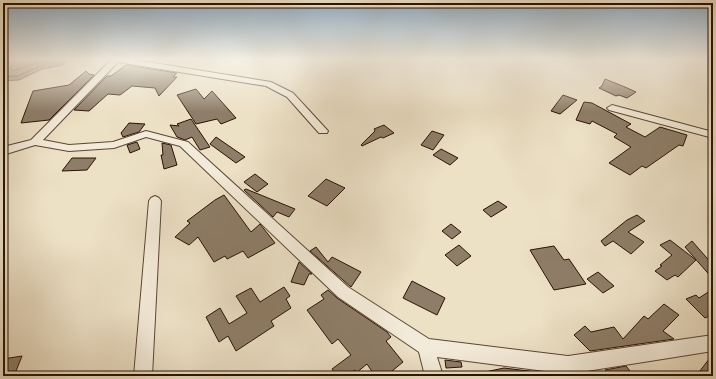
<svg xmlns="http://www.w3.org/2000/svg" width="716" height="379" viewBox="0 0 716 379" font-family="'IM FELL Great Primer',serif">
	<rect width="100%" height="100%" fill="#ece0c5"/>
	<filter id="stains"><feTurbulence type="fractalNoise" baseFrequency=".005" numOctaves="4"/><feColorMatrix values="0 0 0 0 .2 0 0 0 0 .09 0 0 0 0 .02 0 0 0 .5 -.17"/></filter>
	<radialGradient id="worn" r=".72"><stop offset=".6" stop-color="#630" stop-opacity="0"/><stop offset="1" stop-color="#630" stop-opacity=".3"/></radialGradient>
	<path fill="#aa9a83" stroke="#766450" d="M7,59H70L62,65L42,69L19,80L3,81V63Z"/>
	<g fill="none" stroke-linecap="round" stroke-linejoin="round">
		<path stroke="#6a5644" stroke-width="1" d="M15,59L14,64L10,69L12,71L50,59
			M3,77L18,76L41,66L64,59"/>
	</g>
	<path fill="#8e7d68" stroke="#291204" d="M126,65L177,73L173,77H177L159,96L155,88L132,86L120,95L108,94L89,111L74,110L107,76H111Z
		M86,71L89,74L94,75L49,120L21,123L33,91L69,85Z
		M605,79L625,87L636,92L627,98L619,95L616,96L599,88L602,86Z
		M196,89L204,99L212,91L236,118L221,124L217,119L196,124L177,95Z
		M563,95L577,100L560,114L551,111Z
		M584,102L592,103L631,124L626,127L645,137L660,127L687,135L683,146L679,145L646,168L642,166L630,175L609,163L631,147L614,137L617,134L592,121L590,124L576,120Z
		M191,119L210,147L200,150L192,137L185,140L177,137L170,125L179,126L177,124Z
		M129,123L145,124L139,132L123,137L121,133Z
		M384,125L394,133L383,138L381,137L362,146L361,145L375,131L374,129Z
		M432,131L444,135L433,150L421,145Z
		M216,137L245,157L236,163L210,144Z
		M137,142L140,149L130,153L127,145Z
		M162,143L171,145L177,165L164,169L161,155H163Z
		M441,149L458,158L450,165L433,155Z
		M72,158H96L87,170L62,171Z
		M255,174L268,184L257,192L244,182Z
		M326,179L345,188L327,206L308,196Z
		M246,189L295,209L289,217L277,212L273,217L244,190Z
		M224,195L251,232L260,224L275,243L248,258L243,251L227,259L225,256L214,262L198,237L189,245L175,237L190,223L187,221L215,200Z
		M498,201L507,207L491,217L483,210Z
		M637,215L645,221L628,232L644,242L631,254L613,241L605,246L601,241L627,220Z
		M451,224L461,232L452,239L442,231Z
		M670,240L696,260L678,277L675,275L667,280L655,271L662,266L660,265L672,255L660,245Z
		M692,241L713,265V279L685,247Z
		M459,245L471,256L457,266L445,255Z
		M554,246L564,260L569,259L586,284L554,290L530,250Z
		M316,247L328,262L332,257L361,272L351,287L310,251Z
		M299,262L312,274H309L304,285L291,282Z
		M598,272L614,286L603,293L587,279Z
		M412,281L445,298L437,315L403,298Z
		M284,287L290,296L286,299L291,308L271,321L274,326L236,351L228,336L219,342L206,317L220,308L229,324L247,313L236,296L251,288L260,302Z
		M713,289V314L705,318L686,299L696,295L699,298Z
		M328,290L337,298L387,332L391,337L386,341L403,362L386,376H375L367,364L356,373L355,370L347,376H337L332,369L351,355L338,339L332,344L307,310L324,299L321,295Z
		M664,304L679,315L663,331L674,339L590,351L574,335L585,326L591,332L614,327L623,339L644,316L648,319Z
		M713,354V376H696Z
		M22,356L16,371L3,373V359Z
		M445,360L461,362L462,367L446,368Z
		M626,366L630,371L620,376H610L605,370Z
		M504,368L553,374L554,376H485V372Z"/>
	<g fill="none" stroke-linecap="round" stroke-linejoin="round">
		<g stroke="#5a4634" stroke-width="2">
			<path id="minor" d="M112,59H129L271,82L293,93L328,131L327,133H319L287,97L266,86L118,62L43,140L69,145L113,142L146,131L188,142L348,287L429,339L568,356L713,335V351L568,374L437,357L443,376H425L419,352L338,297L180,146L146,137L114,148L69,151L35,145L3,155V147L31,140Z
				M612,105L713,132V138L609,110L607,108Z
				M155,196L159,198L161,201L152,376H134L149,201L151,198Z"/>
		</g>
		<use href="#minor" fill="#f3ebd9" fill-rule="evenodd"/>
	</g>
	<linearGradient id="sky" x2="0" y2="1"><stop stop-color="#8faac0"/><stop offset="0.53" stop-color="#f6f1e5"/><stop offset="1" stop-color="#f6f1e5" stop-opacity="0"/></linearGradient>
	<rect width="716" height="112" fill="url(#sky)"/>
	<rect width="716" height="379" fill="none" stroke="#ece0c5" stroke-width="16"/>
	<rect x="4" y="4" width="708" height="371" fill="none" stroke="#291204" stroke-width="2"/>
	<rect x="8" y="8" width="700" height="363" fill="none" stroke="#291204"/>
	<rect width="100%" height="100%" filter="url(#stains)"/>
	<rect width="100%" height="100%" fill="url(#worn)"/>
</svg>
